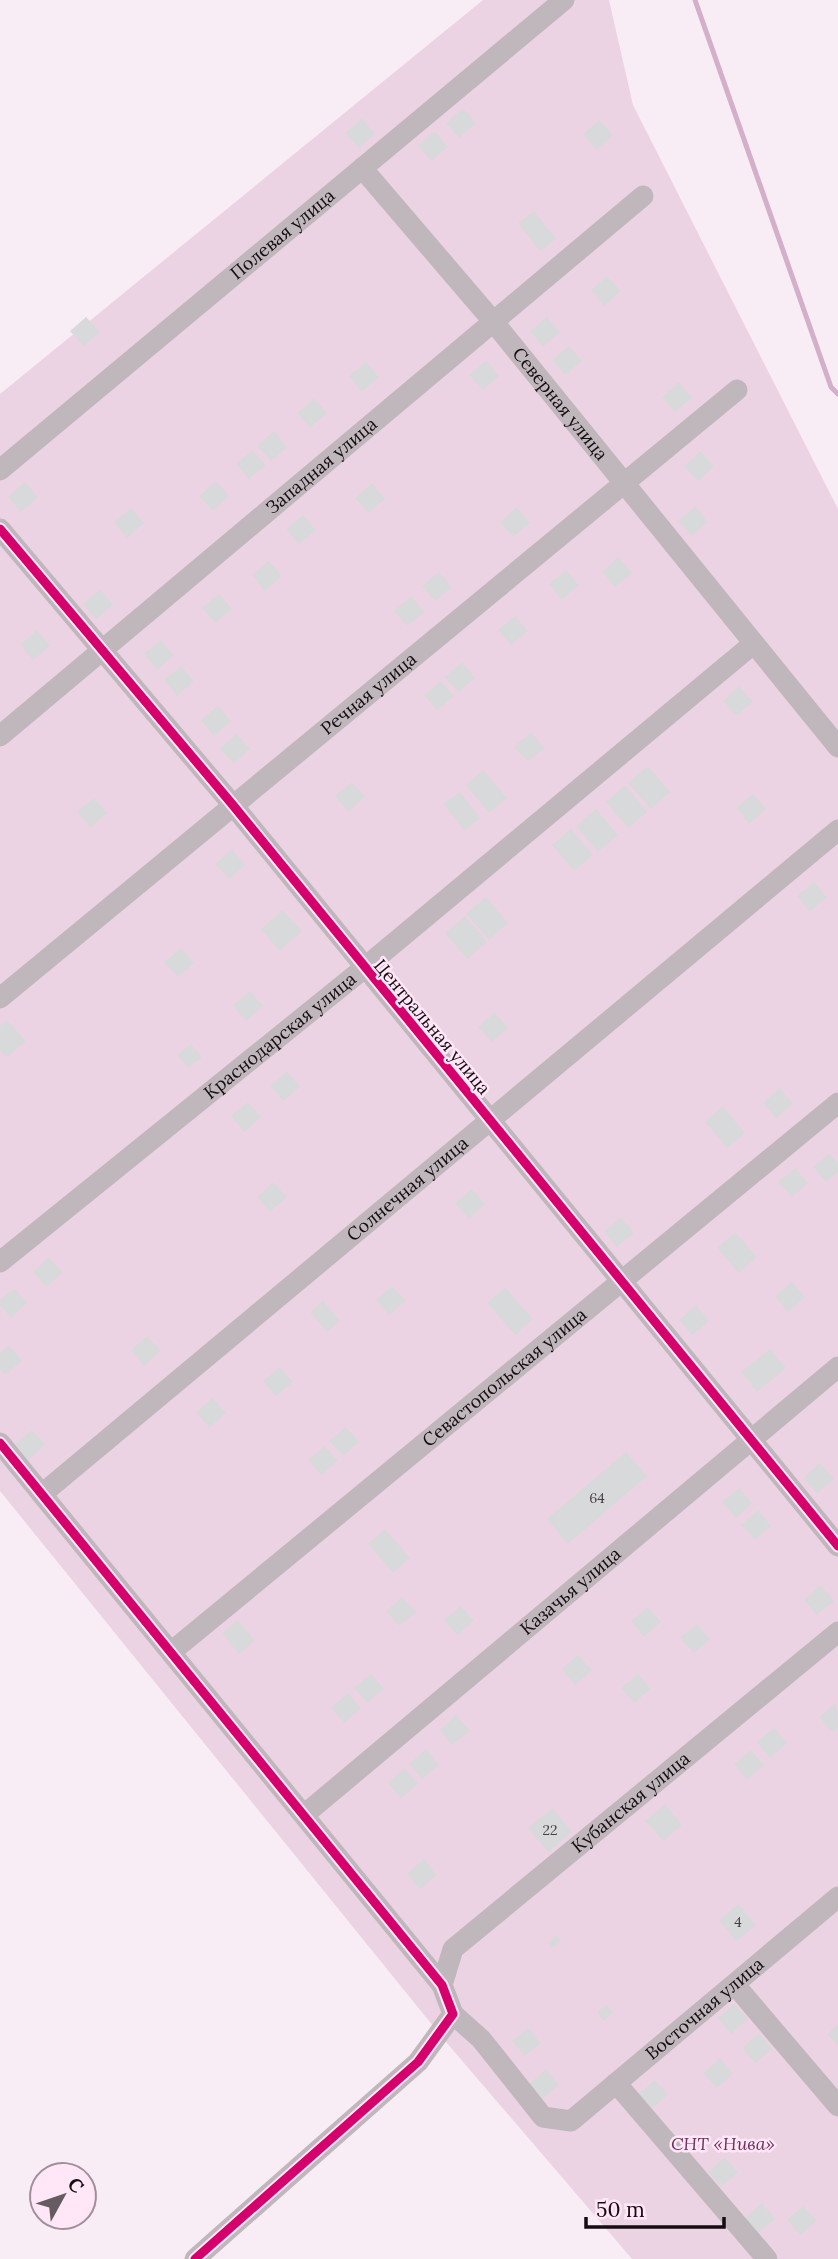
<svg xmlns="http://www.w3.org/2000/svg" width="838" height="2259" viewBox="0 0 838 2259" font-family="Lora,serif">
	<rect width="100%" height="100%" fill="#f9edf5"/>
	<path fill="#ecd3e4" d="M483,0H609L633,105L838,509V2259H632L446,2042L0,1491V394Z"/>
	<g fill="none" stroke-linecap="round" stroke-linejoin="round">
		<path stroke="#d4afc9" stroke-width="5" d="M695,0L831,387L838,394"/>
	</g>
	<path fill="#d8d9da" d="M463,108L476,123L459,138L446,123Z
		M362,118L375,134L359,148L345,133Z
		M599,120L613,135L596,150L583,134Z
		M435,131L448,147L431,161L418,146Z
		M534,211L556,239L540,251L518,223Z
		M607,276L621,291L604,306L591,290Z
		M86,317L100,332L83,346L70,331Z
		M547,317L560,332L543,347L530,331Z
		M569,346L582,361L565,375L552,360Z
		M486,360L499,376L483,390L469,375Z
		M366,362L379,377L362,392L349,376Z
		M679,382L692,398L675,412L662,397Z
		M314,398L327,413L310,428L297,413Z
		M274,431L287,447L271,461L257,446Z
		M252,450L266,465L249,479L236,464Z
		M701,451L714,466L698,481L684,466Z
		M216,481L229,496L213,511L199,496Z
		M25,482L38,497L21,512L8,497Z
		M372,483L385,499L368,513L355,498Z
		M695,506L708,522L692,536L678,521Z
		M517,507L530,523L513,537L500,522Z
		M131,508L144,523L127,538L114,522Z
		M303,515L316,530L299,544L286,529Z
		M618,557L632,573L615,587L602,572Z
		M269,561L282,576L265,591L252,575Z
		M566,570L579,585L562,600L549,584Z
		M439,572L452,587L435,601L422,586Z
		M100,589L113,605L96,619L83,604Z
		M219,594L232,609L215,623L202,608Z
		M411,596L424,612L407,626L394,611Z
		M515,616L528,631L511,645L498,630Z
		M37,630L50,646L33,660L20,645Z
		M161,640L174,655L157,670L144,654Z
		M462,662L475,678L458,692L445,677Z
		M181,666L194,681L177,696L164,680Z
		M441,681L454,696L437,710L424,695Z
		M739,686L753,702L736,716L723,701Z
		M218,706L231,721L214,736L201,720Z
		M531,732L544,748L528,762L514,747Z
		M237,734L250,749L233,764L220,748Z
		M648,766L670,792L651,809L628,783Z
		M483,770L507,798L489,813L466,785Z
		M352,782L365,797L348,812L335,796Z
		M625,785L647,812L628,828L606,802Z
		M460,792L480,818L465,831L443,804Z
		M753,794L766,809L749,824L736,808Z
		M94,798L107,813L90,828L77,812Z
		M596,809L618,835L598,852L576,826Z
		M571,829L593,855L574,871L552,845Z
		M232,849L245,865L229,879L215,864Z
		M814,882L827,897L810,912L797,896Z
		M486,897L508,923L489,940L466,914Z
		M282,910L302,931L280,951L261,929Z
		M465,916L487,942L467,959L445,933Z
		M181,948L194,963L178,977L164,962Z
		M250,991L263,1006L246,1021L233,1005Z
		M495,1012L508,1028L492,1042L478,1027Z
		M7,1020L26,1041L7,1057L0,1050V1026Z
		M191,1044L202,1057L188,1068L177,1055Z
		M287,1071L300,1087L283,1101L270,1086Z
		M780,1088L793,1104L776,1118L763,1103Z
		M248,1102L261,1117L244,1132L231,1116Z
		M723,1106L745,1133L727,1148L705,1122Z
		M829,1153L838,1163V1172L826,1182L813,1167Z
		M795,1168L808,1183L792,1197L778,1182Z
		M273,1182L287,1197L270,1212L257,1197Z
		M472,1189L485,1204L469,1219L455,1203Z
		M621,1217L634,1233L617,1247L604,1232Z
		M735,1232L757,1257L739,1273L717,1248Z
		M49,1257L63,1273L46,1287L33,1272Z
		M792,1282L805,1297L788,1312L775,1296Z
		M392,1286L406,1301L389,1315L376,1300Z
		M505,1287L533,1319L515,1335L487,1303Z
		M14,1288L27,1303L11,1318L0,1305V1300Z
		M323,1301L340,1321L327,1332L310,1312Z
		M696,1305L709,1321L692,1335L679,1320Z
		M147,1336L161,1351L144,1366L131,1350Z
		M9,1345L22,1361L5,1375L0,1369V1353Z
		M770,1349L786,1368L757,1392L741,1372Z
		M280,1367L293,1382L276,1396L263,1381Z
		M213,1398L226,1413L209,1428L196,1412Z
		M346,1427L359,1442L343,1456L329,1441Z
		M32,1430L45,1445L28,1460L15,1444Z
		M325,1446L338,1461L321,1475L308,1460Z
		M626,1452L647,1476L568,1544L547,1519Z
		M820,1463L834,1479L817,1493L803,1478Z
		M739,1488L752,1503L736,1518L722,1502Z
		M758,1510L771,1526L755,1540L741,1525Z
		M385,1529L410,1558L393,1573L368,1544Z
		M821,1585L834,1601L817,1615L804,1600Z
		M402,1597L416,1612L399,1626L386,1611Z
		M461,1606L474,1621L457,1635L444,1620Z
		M648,1607L661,1622L644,1637L631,1621Z
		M238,1620L255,1641L239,1654L222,1633Z
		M697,1624L710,1639L694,1653L680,1638Z
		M578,1655L592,1670L575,1685L562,1669Z
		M371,1674L384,1689L367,1703L354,1688Z
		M638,1674L651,1689L634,1703L621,1688Z
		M348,1693L361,1708L344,1723L331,1707Z
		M836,1703L838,1728L832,1732L819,1717Z
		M456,1715L470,1731L452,1745L440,1730Z
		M774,1728L787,1743L770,1758L757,1742Z
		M426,1749L439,1765L422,1779L409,1764Z
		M751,1750L764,1765L747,1780L734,1764Z
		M404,1768L418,1784L401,1798L388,1783Z
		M665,1804L682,1825L663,1841L645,1821Z
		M552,1808L572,1832L548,1852L528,1828Z
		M424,1859L437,1875L420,1889L407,1874Z
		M739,1904L756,1925L736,1941L719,1920Z
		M557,1935L561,1940L552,1948L548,1943Z
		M734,2004L748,2019L731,2034L718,2018Z
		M606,2005L613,2013L604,2021L597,2012Z
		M838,2024V2046L827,2034Z
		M528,2028L541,2043L525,2056L512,2041Z
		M759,2033L772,2049L755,2063L742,2048Z
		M720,2058L733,2074L717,2088L703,2073Z
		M546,2069L559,2085L542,2099L529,2084Z
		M655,2080L668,2095L651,2109L638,2094Z
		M725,2157L738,2173L721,2187L708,2172Z
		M762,2203L775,2219L758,2233L745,2218Z
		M803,2206L817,2221L800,2235L787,2220Z"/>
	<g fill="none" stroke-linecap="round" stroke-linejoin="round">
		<g stroke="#c0b7bd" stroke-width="21">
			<path id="s1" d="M362,168L492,320L838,747"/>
			<path id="s2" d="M0,470L564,0"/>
			<path d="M0,529L232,804L838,1546"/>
			<path id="s3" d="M0,736L643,196"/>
			<path id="s4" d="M0,998L737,390"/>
			<path id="s5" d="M0,1262L363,969L753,644"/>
			<path d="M0,1443L442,1985L453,2014L418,2062L195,2259"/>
			<path id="s6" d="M42,1494L838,830"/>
			<path id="s7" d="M171,1652L838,1103"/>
			<path id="s8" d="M304,1815L838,1367"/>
			<path id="s9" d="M442,1985L453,1949L838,1632"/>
			<path d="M735,1985L838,2106"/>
			<path id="s10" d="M453,2014L481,2039L543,2117L571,2121L838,1897"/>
			<path d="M616,2083L767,2259"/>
		</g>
		<g stroke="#ffe7f7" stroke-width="13">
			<path id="cycleway" d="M0,529L232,804L838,1546
				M0,1443L442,1985L453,2014L418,2062L195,2259"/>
		</g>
		<use href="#cycleway" stroke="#d6006c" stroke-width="9"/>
	</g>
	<g text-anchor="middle" stroke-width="5" stroke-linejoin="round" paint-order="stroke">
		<g font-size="14" fill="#463f44">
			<text x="597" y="1503">64</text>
			<text x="550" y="1835">22</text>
			<text x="738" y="1927">4</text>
		</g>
		<g font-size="18" fill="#150c12" stroke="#ffe7f7">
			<text dy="6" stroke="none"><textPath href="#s2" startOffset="368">Полевая улица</textPath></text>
			<text dy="6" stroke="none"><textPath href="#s1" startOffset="308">Северная улица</textPath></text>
			<text dy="6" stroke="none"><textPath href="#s3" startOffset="420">Западная улица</textPath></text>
			<text dy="6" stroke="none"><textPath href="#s4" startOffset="478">Речная улица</textPath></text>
			<text transform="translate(432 1027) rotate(50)" y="6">Центральная улица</text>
			<text dy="6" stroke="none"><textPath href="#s5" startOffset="360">Краснодарская улица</textPath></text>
			<text dy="6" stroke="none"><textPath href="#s6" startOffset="476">Солнечная улица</textPath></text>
			<text dy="6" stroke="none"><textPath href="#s7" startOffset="432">Севастопольская улица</textPath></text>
			<text dy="6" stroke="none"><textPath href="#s8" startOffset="348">Казачья улица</textPath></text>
			<text dy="6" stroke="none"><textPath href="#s9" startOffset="268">Кубанская улица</textPath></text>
			<text dy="6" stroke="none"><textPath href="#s10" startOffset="340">Восточная улица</textPath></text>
		</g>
		<g font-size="18" font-style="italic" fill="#6e335f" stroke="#ffe7f7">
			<text x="723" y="2150">СНТ «Нива»</text>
		</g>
	</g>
	<g transform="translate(63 2196) rotate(50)"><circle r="33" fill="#ffe7f7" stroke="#a18f9b" stroke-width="2"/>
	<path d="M0-5L12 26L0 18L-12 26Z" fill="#655b61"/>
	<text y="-10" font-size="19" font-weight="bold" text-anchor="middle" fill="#150c12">С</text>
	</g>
	<path d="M586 2217v10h138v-10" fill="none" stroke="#150c12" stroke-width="3.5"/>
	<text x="596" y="2217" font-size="21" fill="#150c12" stroke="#ffe7f7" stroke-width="5" paint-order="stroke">50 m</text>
</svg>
